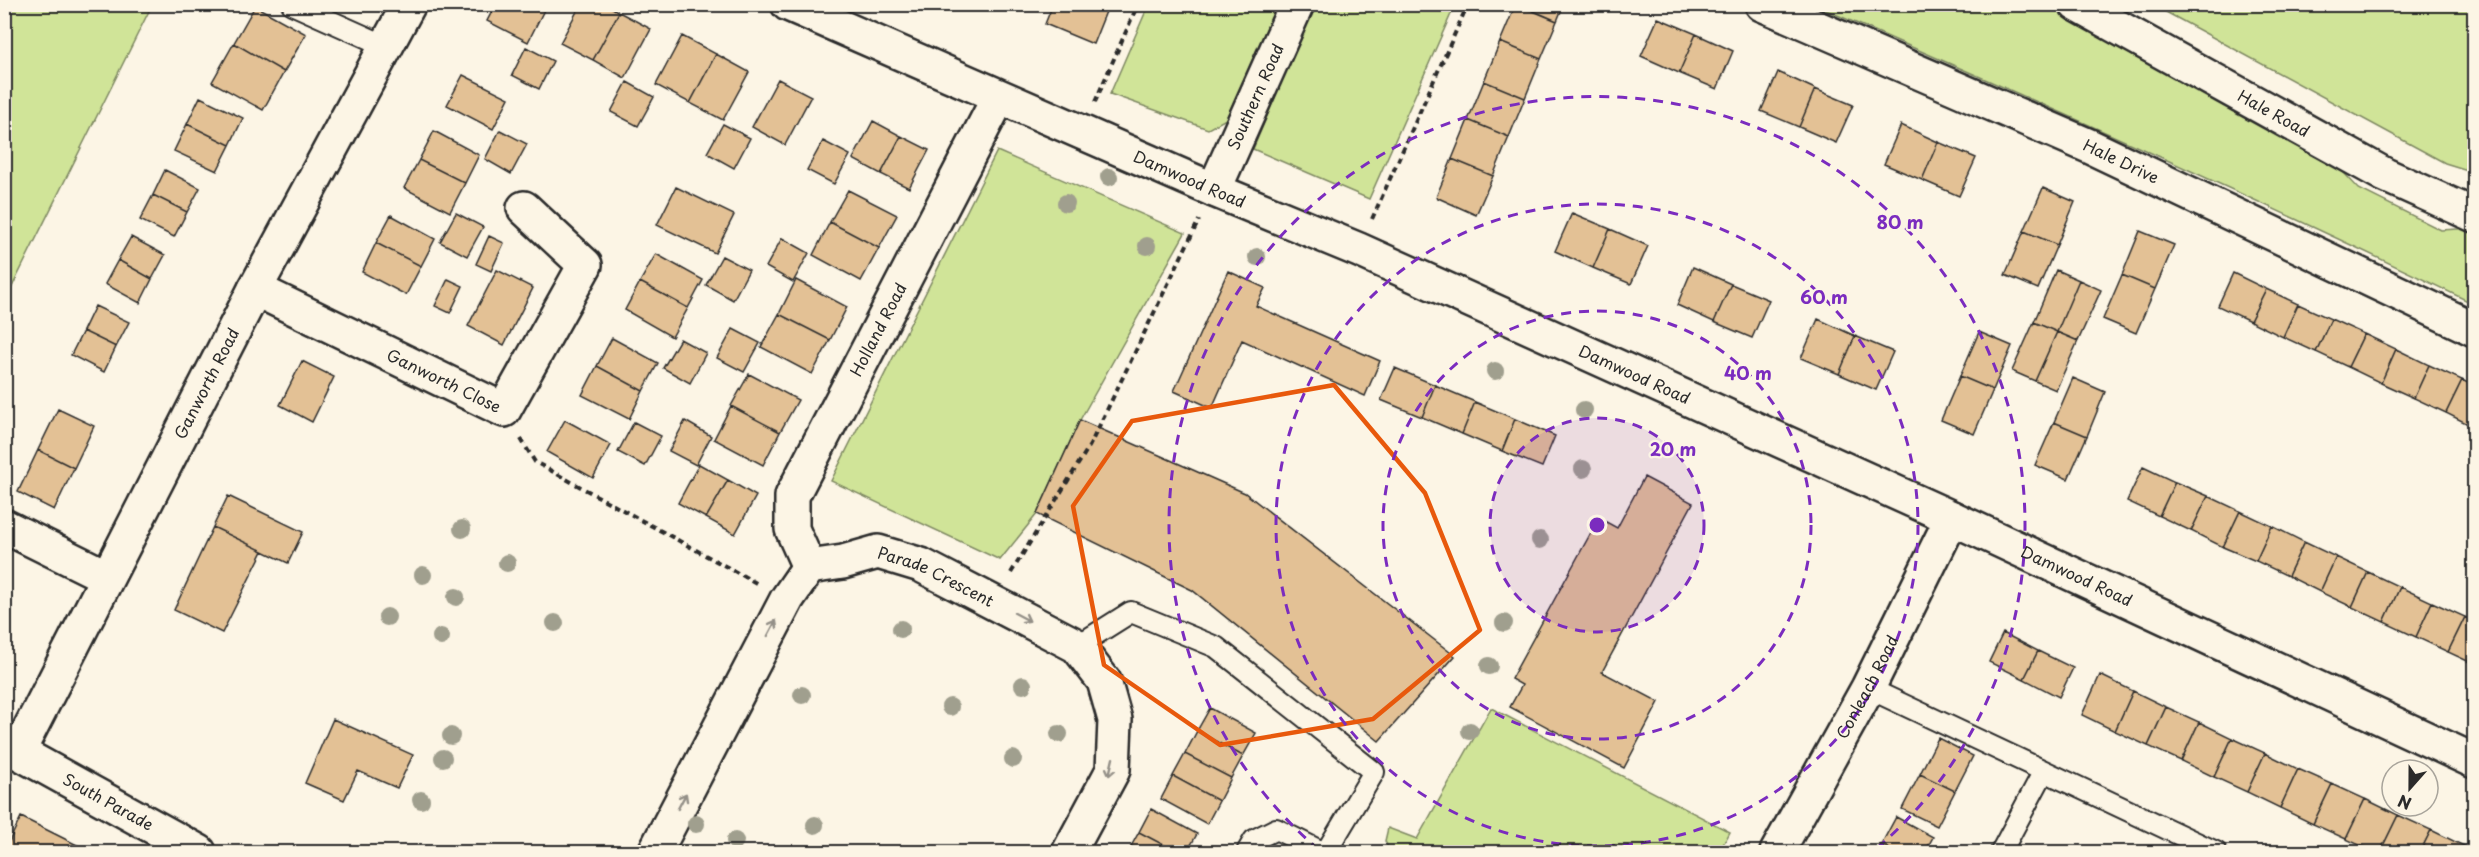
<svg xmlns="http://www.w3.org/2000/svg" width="2479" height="857" viewBox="0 0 2479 857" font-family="'Playpen Sans',sans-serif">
	<rect width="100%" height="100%" fill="#fcf5e5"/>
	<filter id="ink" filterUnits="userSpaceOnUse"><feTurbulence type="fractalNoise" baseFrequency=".0167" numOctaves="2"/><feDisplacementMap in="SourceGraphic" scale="12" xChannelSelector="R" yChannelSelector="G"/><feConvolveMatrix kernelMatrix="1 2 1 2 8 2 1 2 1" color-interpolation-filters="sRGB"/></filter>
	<g filter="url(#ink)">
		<path fill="#d0e498" stroke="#7e8862" stroke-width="1.5" d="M5,4L152,5L5,301L4,5Z
			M1149,4L1277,5L1226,119L1208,129L1110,94Z
			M1314,5H1455L1369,199L1253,149Z
			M1814,5H2052L2330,158L2359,189L2441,230L2474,228V304C2257,198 2036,100 1814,5Z
			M2153,5H2474V172L2445,163Z
			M997,151L1185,233L1080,420L1037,514L1000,560L831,481Z
			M1491,708L1730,832L1719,852H1390L1385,841L1388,828L1417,839Z"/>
		<path fill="#e3c195" stroke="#2b2b2b" stroke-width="1.5" d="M496,4H547L528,42L487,21Z
			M581,4H606L619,12L593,60L560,43Z
			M1053,4H1109L1093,44L1045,24Z
			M1516,4L1557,21L1541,59L1500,42Z
			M1518,4H1564L1557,21Z
			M255,6L306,34L284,72L234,43Z
			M619,12L651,29L625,78L593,60Z
			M1658,18L1696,34L1679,73L1641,56Z
			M1696,34L1733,51L1717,89L1679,73Z
			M682,36L716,54L690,103L656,85Z
			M1500,42L1541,59L1525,98L1484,81Z
			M234,43L284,72L263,110L212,82Z
			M526,47L553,61L539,89L512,75Z
			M716,54L749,72L723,120L690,103Z
			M1778,72L1815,89L1799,127L1761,111Z
			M463,75L509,98L493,129L447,105Z
			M778,79L811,96L785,145L752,127Z
			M1484,81L1525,98L1509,137L1468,120Z
			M627,82L654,97L638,126L611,112Z
			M1815,89L1853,105L1836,143L1799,127Z
			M200,97L243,118L230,145L187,124Z
			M1468,120L1509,137L1493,176L1452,159Z
			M873,121L901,136L881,174L853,159Z
			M187,124L230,145L217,171L174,151Z
			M723,124L750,138L734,168L707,153Z
			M1901,125L1938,142L1922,180L1884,164Z
			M500,130L527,144L511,174L485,159Z
			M434,131L479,155L465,183L419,160Z
			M901,136L929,150L909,188L881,174Z
			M823,141L850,155L834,184L807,170Z
			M1938,142L1976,158L1959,196L1922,180Z
			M1452,159L1493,176L1476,215L1436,197Z
			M419,160L465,183L450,212L404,188Z
			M165,170L200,188L187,212L153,195Z
			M676,187L734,215L715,253L657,225Z
			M2043,188L2075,202L2057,245L2024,231Z
			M848,190L897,215L879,248L830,222Z
			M153,195L187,212L174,237L140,220Z
			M456,213L483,227L467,256L440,242Z
			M1572,213L1610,229L1593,268L1555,251Z
			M391,215L435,239L421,266L376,243Z
			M830,222L879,248L861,281L813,255Z
			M1610,229L1648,246L1631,284L1593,268Z
			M2024,231L2057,245L2038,289L2005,275Z
			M2140,231L2174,245L2155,289L2122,275Z
			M489,236L504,243L491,271L476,264Z
			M131,237L165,255L152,279L118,260Z
			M782,238L809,253L793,282L766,267Z
			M376,243L421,266L406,295L362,272Z
			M656,254L703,280L688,308L640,282Z
			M722,256L749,270L733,300L706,285Z
			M118,260L152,279L140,303L105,284Z
			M1693,267L1731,284L1714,322L1677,305Z
			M497,270L533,288L504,345L468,326Z
			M2056,270L2079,280L2057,332L2034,322Z
			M1228,271L1265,288L1256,306L1380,361L1365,396L1242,340L1212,408L1174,391Z
			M2233,273L2266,289L2250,321L2218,306Z
			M2122,275L2155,289L2136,333L2103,319Z
			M448,279L463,286L450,313L435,306Z
			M796,280L847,307L830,340L779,314Z
			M2079,280L2101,290L2078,341L2057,332Z
			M640,282L688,308L672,337L625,310Z
			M1731,284L1769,300L1752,338L1714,322Z
			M2266,289L2298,304L2283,337L2250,321Z
			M2298,304L2331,319L2316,352L2283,337Z
			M95,306L129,322L116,347L83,331Z
			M779,314L830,340L812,374L761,347Z
			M1818,319L1855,336L1839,374L1801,358Z
			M2331,319L2364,334L2348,367L2316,352Z
			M2034,322L2057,332L2035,381L2012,371Z
			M733,329L760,343L744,372L717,358Z
			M83,331L116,347L104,372L71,355Z
			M1979,332L2012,346L1993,390L1960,376Z
			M2057,332L2078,341L2056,390L2035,381Z
			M2364,334L2396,349L2381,383L2348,367Z
			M1855,336L1893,352L1876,390L1839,374Z
			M612,338L658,363L643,391L597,366Z
			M680,339L706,353L690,383L663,368Z
			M2396,349L2429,365L2414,398L2381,383Z
			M302,361L334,377L312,422L280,405Z
			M2429,365L2462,380L2446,413L2414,398Z
			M597,366L643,391L629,419L582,395Z
			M1395,368L1435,385L1422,417L1381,400Z
			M749,374L798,400L780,432L731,406Z
			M1960,376L1993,390L1974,434L1941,420Z
			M2073,378L2105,392L2087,436L2054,422Z
			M2462,380L2474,386V427L2446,413Z
			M1435,385L1475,402L1462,434L1422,417Z
			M1475,402L1515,419L1502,451L1462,434Z
			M731,406L780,432L763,465L714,439Z
			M58,409L94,426L74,468L38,450Z
			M1515,419L1555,436L1542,467L1502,451Z
			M565,420L611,445L593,478L547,452Z
			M1080,420L1245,493L1455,656L1379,741L1192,590L1037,514Z
			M685,421L711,436L696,465L669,451Z
			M634,422L661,436L645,466L618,452Z
			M2054,422L2087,436L2068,479L2035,465Z
			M38,450L74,468L54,510L18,492Z
			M699,464L728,480L706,518L678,503Z
			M2143,467L2175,482L2159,516L2127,501Z
			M1644,477L1693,503L1602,672L1659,702L1624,768L1510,707L1522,685L1511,679L1599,518L1617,528Z
			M728,480L756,496L735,534L706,518Z
			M2175,482L2208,496L2191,531L2159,516Z
			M228,496L303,532L288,563L213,527Z
			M2208,496L2240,511L2223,547L2191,531Z
			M2240,511L2272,526L2256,561L2223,547Z
			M2272,526L2304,542L2288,576L2256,561Z
			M213,527L263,551L222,633L174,610Z
			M2304,542L2336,557L2320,592L2288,576Z
			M2336,557L2368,572L2352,607L2320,592Z
			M2368,572L2400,587L2384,622L2352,607Z
			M2400,587L2432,602L2416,637L2384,622Z
			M2432,602L2465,617L2448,652L2416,637Z
			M2465,617L2474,621V664L2448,652Z
			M2003,633L2038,651L2024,679L1989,662Z
			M2038,651L2073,668L2059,697L2024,679Z
			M2100,675L2133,691L2115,731L2082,715Z
			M2133,691L2166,707L2148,746L2115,731Z
			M2166,707L2199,722L2181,761L2148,746Z
			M1210,708L1256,733L1243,756L1197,731Z
			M333,719L413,755L397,788L358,771L344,800L305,783Z
			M2199,722L2232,738L2214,777L2181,761Z
			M1197,731L1243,756L1231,778L1185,754Z
			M1938,738L1973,756L1955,791L1920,774Z
			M2232,738L2265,753L2247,792L2214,777Z
			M2265,753L2298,769L2280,808L2247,792Z
			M1185,754L1231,778L1219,801L1173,776Z
			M2298,769L2332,784L2313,824L2280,808Z
			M1920,774L1955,791L1937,826L1902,809Z
			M1173,776L1219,801L1207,824L1161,799Z
			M2332,784L2365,799L2346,839L2313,824Z
			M2365,799L2398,815L2380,852H2375L2346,839Z
			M1151,809L1197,834L1187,852H1177L1139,832Z
			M2398,815L2431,830L2420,852H2380Z
			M21,817L91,852H4Z
			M1896,817L1933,837L1925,852H1896L1881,845Z
			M2431,830L2464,846L2461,852H2420Z
			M1139,832L1177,852H1128Z
			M1881,845L1896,852H1877Z
			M2464,846L2474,851V852H2461Z"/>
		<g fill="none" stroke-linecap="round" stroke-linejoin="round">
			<g stroke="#2b2b2b" stroke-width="24">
				<path id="lane" d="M292,4L388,47
					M1077,646L1131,612L1216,647L1374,772L1326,852
					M1868,688L2216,852
					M1247,852L1254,840L1276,829L1322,852
					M2001,852L2044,771"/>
			</g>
			<g stroke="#2b2b2b" stroke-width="38">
				<g id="street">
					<path id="s1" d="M788,4L1214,190L1359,250L1952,518L2474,761"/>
					<path id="s2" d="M1762,4L2089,146L2474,329"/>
					<path id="s3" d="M1214,190L1297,4"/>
					<path id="s4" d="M255,289L504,410L585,265L524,208"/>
					<path d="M4,526L107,577"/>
					<path id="s5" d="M809,567L792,529V496L999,97"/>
					<path id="s6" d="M18,752L255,289L409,4"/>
					<path id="s7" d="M655,852L787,599L809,567L843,562L878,552L921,565L1077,646L1104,681L1115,720L1113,770L1069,852"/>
					<path id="s8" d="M1777,852L1868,688L1952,518"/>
				</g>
			</g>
			<g stroke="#2b2b2b" stroke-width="38">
				<g id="secondary">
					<path id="s9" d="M2076,4L2385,175L2474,215"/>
					<path id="s10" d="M4,747L18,752L199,852"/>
				</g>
			</g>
			<path stroke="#2b2b2b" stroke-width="4" stroke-dasharray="6 4.5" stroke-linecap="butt" d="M1095,102L1138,4
				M1372,219L1468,4
				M521,439L535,462L758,584
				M1011,573L1090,445L1199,220"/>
			<use href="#lane" stroke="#fcf5e5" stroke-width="20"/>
			<use href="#street" stroke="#fcf5e5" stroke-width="33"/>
			<use href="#secondary" stroke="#fcf5e5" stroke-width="33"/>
		</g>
		<g fill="#a09f8e">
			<circle cx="1109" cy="177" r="9"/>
			<circle cx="1066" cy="203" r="9"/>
			<circle cx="1147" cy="246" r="9"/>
			<circle cx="1257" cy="257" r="9"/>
			<circle cx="1495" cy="371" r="9"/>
			<circle cx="1584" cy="410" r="9"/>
			<circle cx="1583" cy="469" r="9"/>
			<circle cx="462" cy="529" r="9"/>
			<circle cx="1540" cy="540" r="9"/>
			<circle cx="507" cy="563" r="9"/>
			<circle cx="423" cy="575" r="9"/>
			<circle cx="456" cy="597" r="9"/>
			<circle cx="387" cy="617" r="9"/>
			<circle cx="555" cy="623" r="9"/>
			<circle cx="1504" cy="623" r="9"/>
			<circle cx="901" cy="629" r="9"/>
			<circle cx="441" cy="637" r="9"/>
			<circle cx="1489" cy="666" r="9"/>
			<circle cx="1023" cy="685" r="9"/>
			<circle cx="802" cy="695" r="9"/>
			<circle cx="950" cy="707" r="9"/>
			<circle cx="1470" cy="731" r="9"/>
			<circle cx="1059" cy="734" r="9"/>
			<circle cx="451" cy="736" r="9"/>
			<circle cx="443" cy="758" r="9"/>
			<circle cx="1013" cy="759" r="9"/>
			<circle cx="421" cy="800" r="9"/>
			<circle cx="696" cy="824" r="9"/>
			<circle cx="815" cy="825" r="9"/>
			<circle cx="735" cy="841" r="9"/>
		</g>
		<defs><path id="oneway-shaft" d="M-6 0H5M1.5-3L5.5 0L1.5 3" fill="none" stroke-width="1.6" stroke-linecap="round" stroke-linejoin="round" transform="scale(1.5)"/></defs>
		<g stroke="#949088">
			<use href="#oneway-shaft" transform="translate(1022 617) rotate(28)"/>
			<use href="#oneway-shaft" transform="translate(772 628) rotate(-62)"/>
			<use href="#oneway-shaft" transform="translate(1111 767) rotate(103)"/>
			<use href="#oneway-shaft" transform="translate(682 801) rotate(-62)"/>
		</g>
	</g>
	<path fill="none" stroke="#e8590c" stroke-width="4.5" stroke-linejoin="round" d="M1334,385L1425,493L1480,630L1373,719L1220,745L1104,665L1073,506L1132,421Z"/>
	<circle cx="1597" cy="525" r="107" fill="#7b2cbf" fill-opacity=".12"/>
	<g fill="none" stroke="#7b2cbf" stroke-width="3" stroke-dasharray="10 8">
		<circle cx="1597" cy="525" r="107"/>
		<circle cx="1597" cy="525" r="214"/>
		<circle cx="1597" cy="525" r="321"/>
		<path d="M1319 850A428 428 0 1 1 1875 850"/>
	</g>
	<g text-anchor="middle" stroke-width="4.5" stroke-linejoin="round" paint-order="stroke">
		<g font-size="16" fill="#2b2b2b" stroke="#fcf5e5">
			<text dy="6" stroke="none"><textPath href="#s3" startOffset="102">Southern Road</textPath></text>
			<text dy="6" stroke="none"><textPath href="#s9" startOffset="226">Hale Road</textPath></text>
			<text dy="6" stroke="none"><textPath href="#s2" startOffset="392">Hale Drive</textPath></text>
			<text dy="6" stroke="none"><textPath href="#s1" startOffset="438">Damwood Road</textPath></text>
			<text dy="6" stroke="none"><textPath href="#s5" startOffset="262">Holland Road</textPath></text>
			<text dy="6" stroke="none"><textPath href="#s1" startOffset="924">Damwood Road</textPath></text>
			<text dy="6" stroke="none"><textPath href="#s4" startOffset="210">Ganworth Close</textPath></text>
			<text dy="6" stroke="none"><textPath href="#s6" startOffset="414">Ganworth Road</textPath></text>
			<text dy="6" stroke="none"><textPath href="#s1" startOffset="1410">Damwood Road</textPath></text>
			<text dy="6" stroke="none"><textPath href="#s7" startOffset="458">Parade Crescent</textPath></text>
			<text dy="6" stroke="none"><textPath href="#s8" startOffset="188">Conleach Road</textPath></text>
			<text dy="6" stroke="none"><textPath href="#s10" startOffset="118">South Parade</textPath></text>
		</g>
	</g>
	<circle cx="1597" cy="525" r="9" fill="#7b2cbf" stroke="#fcf5e5" stroke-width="3"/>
	<g font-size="18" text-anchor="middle" font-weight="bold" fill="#7b2cbf" stroke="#fcf5e5" stroke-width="4.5" stroke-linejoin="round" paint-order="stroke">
		<text x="1900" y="229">80 m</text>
		<text x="1824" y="304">60 m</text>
		<text x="1748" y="380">40 m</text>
		<text x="1673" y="456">20 m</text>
	</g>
	<rect width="2479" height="857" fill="none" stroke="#fcf5e5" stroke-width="24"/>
	<rect x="12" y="12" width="2455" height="833" fill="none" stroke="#2b2b2b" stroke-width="2" filter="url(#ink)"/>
	<g transform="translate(2410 788) rotate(201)"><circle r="28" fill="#fcf5e5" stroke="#a8a49b" stroke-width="1.5"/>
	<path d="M0-4.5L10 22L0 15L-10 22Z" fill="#2b2b2b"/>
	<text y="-9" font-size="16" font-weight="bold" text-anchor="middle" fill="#2b2b2b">N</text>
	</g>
</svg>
